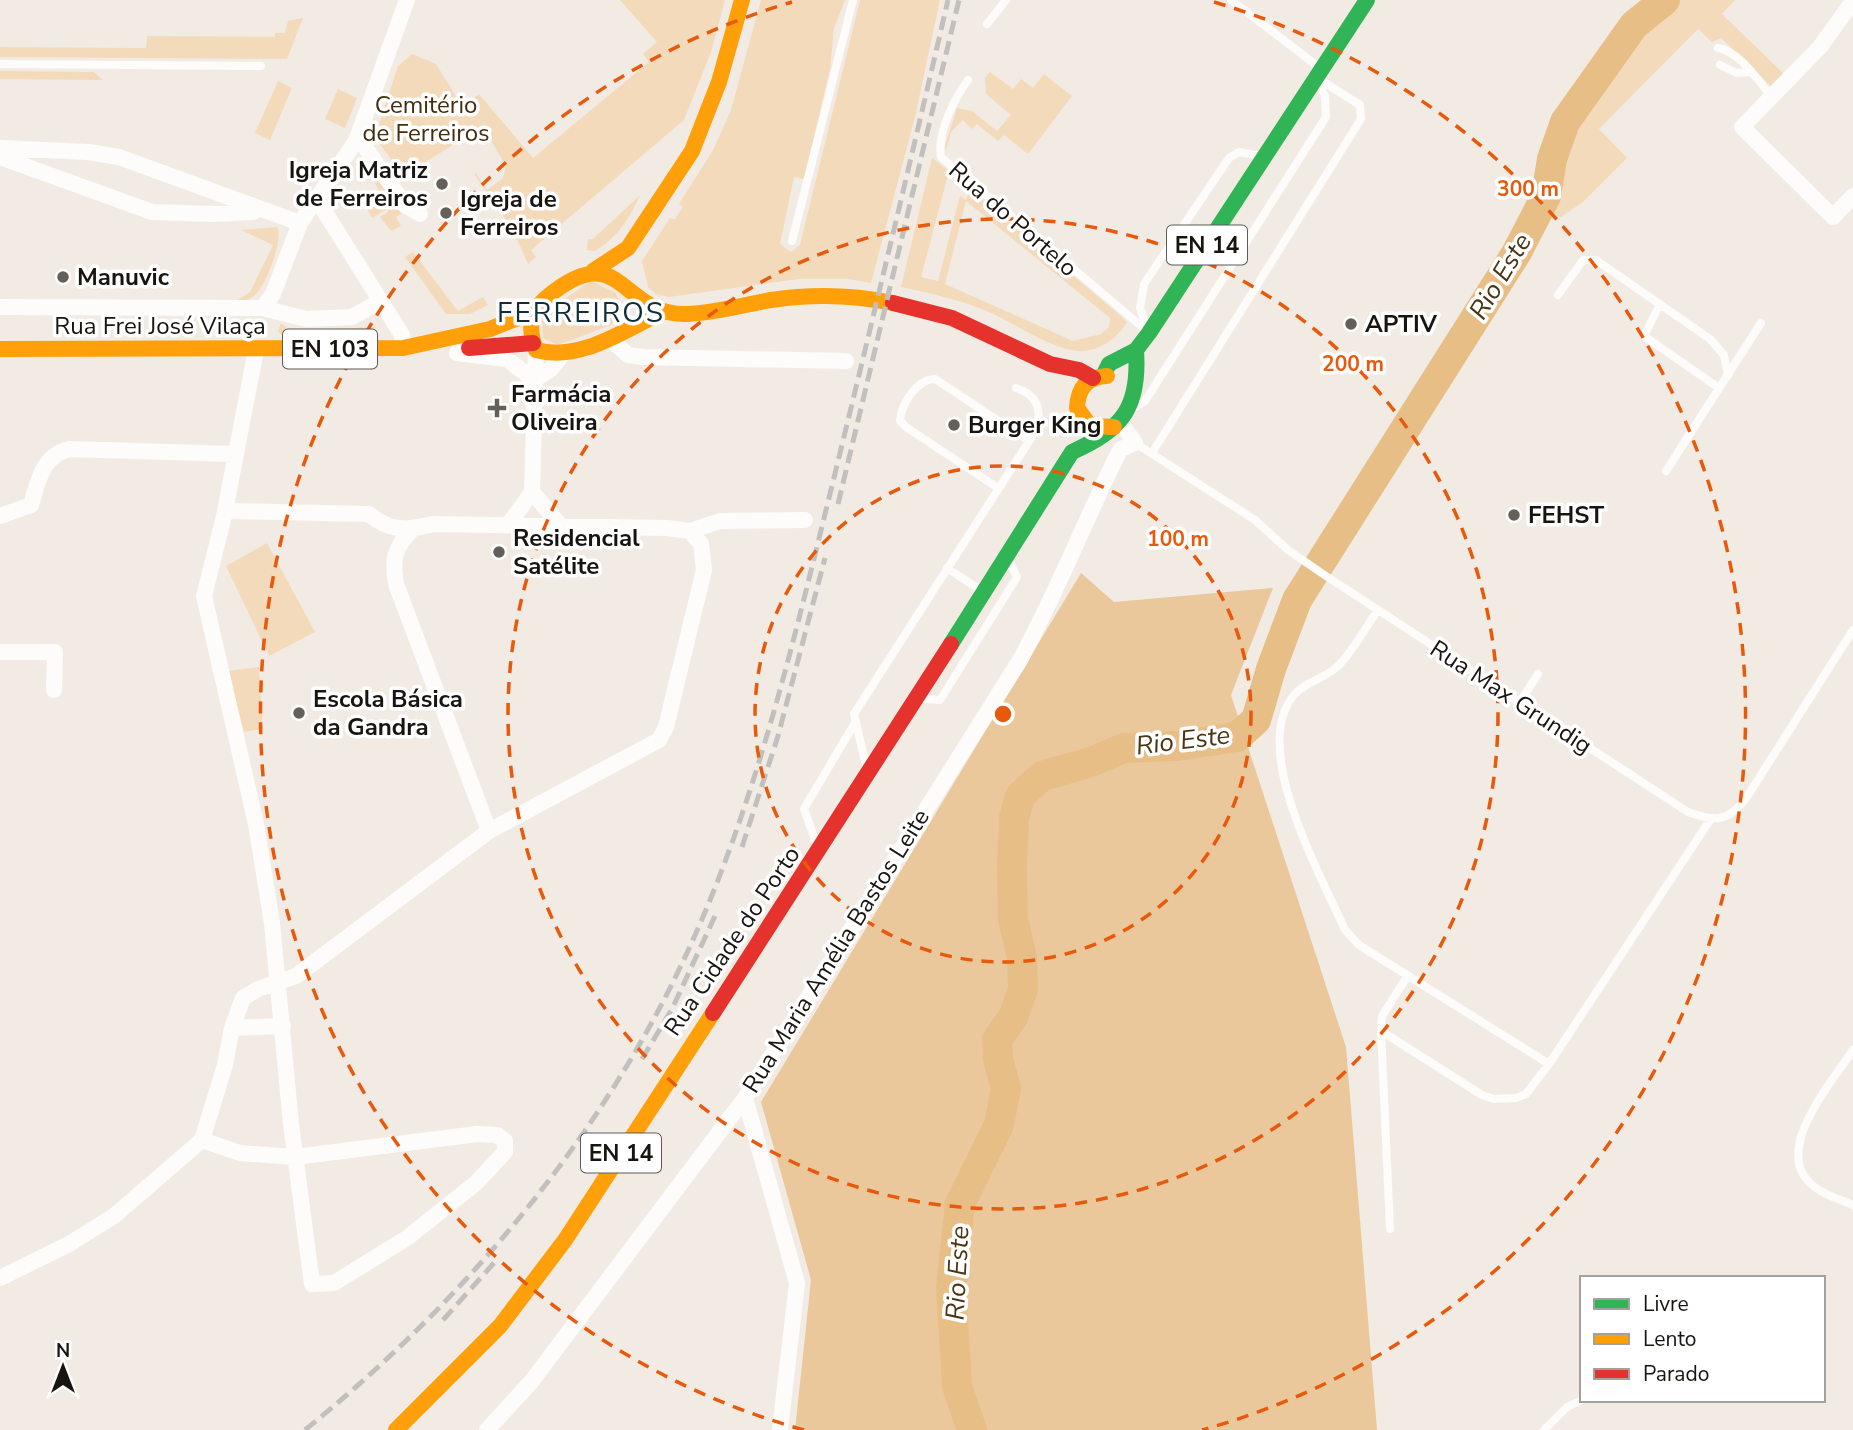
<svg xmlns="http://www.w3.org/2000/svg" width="1853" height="1430" viewBox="0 0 1853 1430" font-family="'Nunito Sans',sans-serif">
	<rect width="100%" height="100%" fill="#f2ebe3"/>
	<path fill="#f3dabb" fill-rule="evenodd" d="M620,0H725L711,52L684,120L531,250L536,257L528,264L513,230L474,174L476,173L487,190L503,178L506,166L488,135L477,130L403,176L375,137L398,66L412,54L436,64L462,106L479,94L533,158L649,62L643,54L657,42Z
		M761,0H845L834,28L830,69L804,179L794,177L780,244L791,252L800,245L860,0H940L915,117L871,283L848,279H799L669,297L656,294L648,287L642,261L670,218L675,219L683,207L679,204L713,150L731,110Z
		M1680,0H1735L1722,14L1784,74L1771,86L1721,38L1712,42L1698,29L1599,129L1627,158L1583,202L1561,217L1548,213C1564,185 1554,183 1559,156C1568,114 1614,56 1645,25C1655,16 1669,8 1680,0Z
		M303,18L287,59L0,57V47L146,48L147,36L275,37V33H285L288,21Z
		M0,71L94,72L103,80L0,79Z
		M990,72L1013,89L1021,79L1033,88L1044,74L1072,96L1028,154L1004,135L998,141L977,124L972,129L963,120L951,132L946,151L945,146L957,108L972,111L997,131L1011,115L986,94L985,78Z
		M278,81L292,88L270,140L255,133Z
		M338,89L357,98L345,128L325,119Z
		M932,158L949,171L921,277L938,281L960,196L966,200L970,189L1115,311L1127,322C1119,337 1101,350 1083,351C1054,352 1012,321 984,310C957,299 929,293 901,287ZM966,201L1110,318L1109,327L1101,334L1073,341L945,284Z
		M372,166L401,214L396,217L401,226L391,231L380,217L388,212L387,209L372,218L363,202L380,192L367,169Z
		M640,195C630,218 617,238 595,251L587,250L588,239H593Z
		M277,227C284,239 266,286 255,295C249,300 241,301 233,303L250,292L273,245L241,230Z
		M413,252L458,311L483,297L488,305L470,314H446L405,257Z
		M591,281L616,293C621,306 621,314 611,325L558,345L543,338L542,314Z
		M281,323L290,331L375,327L374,331L363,336H283L278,331Z
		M267,543L315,632L269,656L226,566Z
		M259,667L263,729L244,732L228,671Z"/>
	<path fill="#eac89b" d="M1081,573L1114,602L1273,588L1231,695L1346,1047L1377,1430H795L811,1280L761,1102Z"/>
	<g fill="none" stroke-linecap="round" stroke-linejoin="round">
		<path stroke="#e8be87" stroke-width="30" d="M972,1430L957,1386L951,1287L960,1204L999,1125L1006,1088L998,1059L997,1040L1013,1017L1023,989L1022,957L1013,919L1012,867L1014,818L1020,796L1042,776L1091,762L1124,748L1177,746L1237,737L1256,720L1271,669L1297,600L1517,252L1546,196L1552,159L1565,122L1634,25L1665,0"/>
		<path stroke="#fdfcfb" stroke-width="8" d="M1231,0L1320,68
			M987,24L1006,0
			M1718,48C1741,52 1758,81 1772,97
			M0,64L261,66
			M1720,65L1737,73L1750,72
			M968,80C954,99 937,133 941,157L1147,331
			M792,241L853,0
			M1558,295L1583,260H1596L1710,339L1724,355L1728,375
			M1660,304L1644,336L1719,388
			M1147,328L1140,308L1144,284L1229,158L1239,152L1261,156
			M1136,407L1145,401L1326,117L1325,96L1319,84
			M1135,443L1255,520L1288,550L1326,576L1688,812C1716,822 1726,822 1745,800L1853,630
			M1152,453L1361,119L1360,105L1319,79
			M1666,471L1761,323
			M998,488L906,427L900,421C901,404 917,379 935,379L1029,441
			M947,568L982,591
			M1378,610C1365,628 1354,650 1338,666C1325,679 1307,680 1294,695C1249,749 1321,875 1345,930L1359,945L1549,1064L1710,820
			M923,699L940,700L1017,577L1009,561
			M1520,702L1538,674
			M866,766L854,714L1035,432C1043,411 1038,395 1016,388
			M817,845L804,809L856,721
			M1407,977L1382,1016L1381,1031L1482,1095L1494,1099L1516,1098L1526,1094L1549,1064
			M1381,1031L1390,1229
			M1853,1050C1833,1081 1773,1148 1810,1183C1821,1194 1839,1199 1853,1205
			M1544,1430L1567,1407L1582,1400"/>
		<path stroke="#fdfcfb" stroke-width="16" d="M1853,1L1820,47L1742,127L1833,217L1853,196
			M365,147L405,205L420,214
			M0,148L88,152L119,157L300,223
			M0,157L152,212L213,214L253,212
			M316,198L402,335L403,348
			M0,307L263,308L306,319L352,317L379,302
			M263,308L273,294L300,223L356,141L407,0
			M611,340L628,355L643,357L846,361
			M457,353L507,359L534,380L551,369L563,354
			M532,492L536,350
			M532,492L560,525
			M233,511L369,514C388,531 408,531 432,524L667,528L690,531L720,521L805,520
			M0,516L31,505C38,481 42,456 69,449L234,454
			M508,525L532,492
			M412,530C394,547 392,560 396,584L489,831
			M0,652H55L54,690
			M232,1028L283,1026
			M745,1098L797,1283L780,1430
			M202,1140L240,1153L295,1157L477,1134L497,1135L505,1141V1152L476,1183L407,1238L334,1283L312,1284L291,1124L272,923L256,824L204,596L224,516L256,350
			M0,1278L69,1244L114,1216L202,1140L225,1065L232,1028L243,998L258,989L296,976L489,831L659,740L666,727L704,570L701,544L690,531
			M487,1430L531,1382L745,1098L1020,660C1056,595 1083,525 1116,458L1121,449L1135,443L1121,423"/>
		<path stroke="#30b455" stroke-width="16" d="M1103,376L1109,364L1136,350L1149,333L1367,0
			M951,644L1072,452C1123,429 1140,407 1136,350"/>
		<path stroke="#ff9f0a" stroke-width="16" d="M593,271L628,248L692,151L719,82L742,0
			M661,313C622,331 580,362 536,350C528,329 529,313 546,298C622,234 619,316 687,314C715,313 743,305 771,300C810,294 854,295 893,303
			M0,349L403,348L490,329L533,312
			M1107,376C1087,377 1078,388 1077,408L1090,426L1114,427
			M396,1430L500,1326L565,1240L713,1013"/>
		<path stroke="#e5322d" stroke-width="16" d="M893,303L952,318L1050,364L1079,370L1093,378
			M469,348L533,343
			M713,1013L951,644"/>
		<path stroke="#c1c0be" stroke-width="5" stroke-dasharray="14 7" stroke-linecap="butt" d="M838,504L959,0
			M742,847L778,736L825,558
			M642,1059L672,1009L715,916
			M443,1320L494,1263
			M305,1430C457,1307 588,1154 675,978C749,828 788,664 828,502C869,335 909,168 948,0"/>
	</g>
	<g fill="none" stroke="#e8590c" stroke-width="3.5" stroke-dasharray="12 9">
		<circle cx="1003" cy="714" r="248"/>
		<circle cx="1003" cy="714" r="495"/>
		<path d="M804 1430A743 743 0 0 1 792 2M1214 2A743 743 0 0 1 1202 1430"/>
	</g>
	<g fill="#645f59" stroke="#fff" stroke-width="2.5">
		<circle cx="442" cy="184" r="7"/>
		<circle cx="446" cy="213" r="7"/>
		<circle cx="63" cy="277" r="7"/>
		<circle cx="1351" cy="324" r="7"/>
		<path d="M493.5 397.5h7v7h7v7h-7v7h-7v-7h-7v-7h7z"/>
		<circle cx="954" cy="425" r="7"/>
		<circle cx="1514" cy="515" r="7"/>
		<circle cx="499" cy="552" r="7"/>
		<circle cx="299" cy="713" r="7"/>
	</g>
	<g text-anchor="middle" stroke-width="7" stroke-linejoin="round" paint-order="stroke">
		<g fill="#fff" stroke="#5d5a57" stroke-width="2">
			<rect x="1167" y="225.5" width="80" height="39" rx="5"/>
			<rect x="283" y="329.5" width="94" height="39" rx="5"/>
			<rect x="581" y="1133.5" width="80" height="39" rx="5"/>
		</g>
		<g font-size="23" font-weight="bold" fill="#18140f">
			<text x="1207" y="253">EN 14</text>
			<text x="330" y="357">EN 103</text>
			<text x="621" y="1161">EN 14</text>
		</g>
		<g font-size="24" fill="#442d0c" stroke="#fff">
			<text x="426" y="113">Cemitério<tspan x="426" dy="28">de Ferreiros</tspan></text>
		</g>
		<g font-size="24" font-weight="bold" fill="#18140f" stroke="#fff" text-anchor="start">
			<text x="428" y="178" text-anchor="end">Igreja Matriz<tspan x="428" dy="28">de Ferreiros</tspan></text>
			<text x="460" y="207">Igreja de<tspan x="460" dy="28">Ferreiros</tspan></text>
			<text x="77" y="285">Manuvic</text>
			<text x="1365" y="332">APTIV</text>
			<text x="511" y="402">Farmácia<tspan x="511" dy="28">Oliveira</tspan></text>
			<text x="968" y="433">Burger King</text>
			<text x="1528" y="523">FEHST</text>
			<text x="513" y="546">Residencial<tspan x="513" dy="28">Satélite</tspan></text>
			<text x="313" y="707">Escola Básica<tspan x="313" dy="28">da Gandra</tspan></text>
		</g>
		<g font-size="24" fill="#18140f" stroke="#fff">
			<text transform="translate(1013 219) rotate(41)" y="8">Rua do Portelo</text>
			<text x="160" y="334">Rua Frei José Vilaça</text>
			<text transform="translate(1511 697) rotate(33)" y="8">Rua Max Grundig</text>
			<text transform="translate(732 941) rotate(-56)" y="8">Rua Cidade do Porto</text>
			<text transform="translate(836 951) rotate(-58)" y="8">Rua Maria Amélia Bastos Leite</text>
		</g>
		<g font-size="26" font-style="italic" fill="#4b3413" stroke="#fff">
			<text transform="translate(1500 276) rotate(-59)" y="9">Rio Este</text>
			<text transform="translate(1183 740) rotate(-7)" y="9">Rio Este</text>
			<text transform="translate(957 1273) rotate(-87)" y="9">Rio Este</text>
		</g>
		<g font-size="28" letter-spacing="2" fill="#102e38" stroke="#fff">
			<text x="581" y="322">FERREIROS</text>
		</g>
	</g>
	<circle cx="1003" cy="714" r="10" fill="#e8590c" stroke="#fff" stroke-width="3.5"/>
	<g font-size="21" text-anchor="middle" font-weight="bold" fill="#e8590c" stroke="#fff" stroke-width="7" stroke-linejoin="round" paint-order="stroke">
		<text x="1528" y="196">300 m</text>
		<text x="1353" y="371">200 m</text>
		<text x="1178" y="546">100 m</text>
	</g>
	<rect x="1580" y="1276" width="245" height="126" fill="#ffffff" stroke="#a3a19f" stroke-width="2"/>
	<rect x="1594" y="1299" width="35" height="10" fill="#30b455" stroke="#a3a19f" stroke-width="2"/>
	<text x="1643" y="1311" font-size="21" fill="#18140f">Livre</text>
	<rect x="1594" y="1334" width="35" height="10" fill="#ff9f0a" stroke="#a3a19f" stroke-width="2"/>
	<text x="1643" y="1346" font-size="21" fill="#18140f">Lento</text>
	<rect x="1594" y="1369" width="35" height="10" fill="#e5322d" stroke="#a3a19f" stroke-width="2"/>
	<text x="1643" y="1381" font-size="21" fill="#18140f">Parado</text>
	<g transform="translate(63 1367)" stroke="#ffffff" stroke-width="5" paint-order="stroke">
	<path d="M0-5L12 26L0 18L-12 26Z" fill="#18140f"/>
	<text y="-10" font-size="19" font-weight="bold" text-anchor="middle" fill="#18140f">N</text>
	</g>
</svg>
